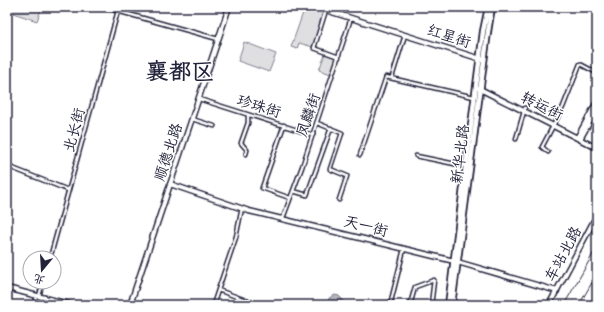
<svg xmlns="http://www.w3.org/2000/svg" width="604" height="312" viewBox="0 0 604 312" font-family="Itim,'LXGW WenKai TC',sans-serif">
	<rect width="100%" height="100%" fill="#fff"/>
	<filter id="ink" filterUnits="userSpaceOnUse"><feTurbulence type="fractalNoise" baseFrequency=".025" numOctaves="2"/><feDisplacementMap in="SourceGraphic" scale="8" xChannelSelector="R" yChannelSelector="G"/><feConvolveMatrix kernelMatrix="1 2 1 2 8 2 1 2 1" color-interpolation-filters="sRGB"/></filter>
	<g filter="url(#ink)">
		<path fill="#dfdfe2" stroke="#80808e" d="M7,7H42L37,21L7,11Z
			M305,7L324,12L313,47L299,43L297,49L291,47Z
			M244,42L276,54L269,72L238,61Z
			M325,54L336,58L331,74L319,70Z"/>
		<path fill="#b4b4bc" stroke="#7a7a88" d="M335,295L339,296L345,302L344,305H328L329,298Z"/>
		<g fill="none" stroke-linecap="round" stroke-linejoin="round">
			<g stroke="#22223b" stroke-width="5.5">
				<path id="street" d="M103,7L218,39
					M326,10L314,48L339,57
					M334,13L336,7
					M392,77L405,35
					M199,99L313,135
					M192,119L214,126
					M317,123L342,133L330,169L347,176L339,200
					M284,125L262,188L290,198
					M516,139L525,108
					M548,152L542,147L563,107L580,64L597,73
					M246,154L247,150L241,143L248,123V115
					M360,155L386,77L474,97
					M416,156L465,166
					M7,166L68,190
					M293,191L307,195L331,128
					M283,218L302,167L351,18
					M50,258L119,7
					M218,290L259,305
					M39,296L43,282
					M35,305L36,299
					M213,305L236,237L242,208
					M390,305L404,249
					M410,305L415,287L434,280L431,305
					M594,305L597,301"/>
			</g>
			<g stroke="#22223b" stroke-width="7">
				<path id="secondary" d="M316,7L484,60
					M478,88L597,148
					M577,138L597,102
					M580,139L597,109
					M170,184L249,211L454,261L557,291
					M7,288L72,305
					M130,305L229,7
					M549,305L597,215"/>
			</g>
			<g stroke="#22223b" stroke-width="8">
				<path id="primary" d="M448,305L483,31L488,7
					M452,305L488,32L492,7"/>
			</g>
			<use href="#street" stroke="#fff" stroke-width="2.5"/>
			<use href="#secondary" stroke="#fff" stroke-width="4"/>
			<use href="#primary" stroke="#fff" stroke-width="4.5"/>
			<path stroke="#22223b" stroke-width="1" d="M564,305L597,247
				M579,305L597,274"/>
		</g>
	</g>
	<g text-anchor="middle" stroke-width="3" stroke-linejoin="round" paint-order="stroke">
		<g font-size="15" fill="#22223b" stroke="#fff">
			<text transform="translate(449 36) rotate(18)" y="5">红星街</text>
			<text transform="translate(259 106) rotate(17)" y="5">珍珠街</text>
			<text transform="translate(542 106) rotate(27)" y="5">转运街</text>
			<text transform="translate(308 115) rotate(-71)" y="5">凤麟街</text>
			<text transform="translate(74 130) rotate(-75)" y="5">北长街</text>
			<text transform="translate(168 152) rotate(-72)" y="5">顺德北路</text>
			<text transform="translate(460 154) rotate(-83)" y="5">新华北路</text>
			<text transform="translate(366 226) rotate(14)" y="5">天一街</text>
			<text transform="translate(563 254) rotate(-62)" y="5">车站北路</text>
		</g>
		<g font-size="23" font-weight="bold" fill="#22223b" stroke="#fff">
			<text x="180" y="79">襄都区</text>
		</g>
	</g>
	<rect width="604" height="312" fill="none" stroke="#fff" stroke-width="24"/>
	<rect x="12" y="12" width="580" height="288" fill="none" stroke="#22223b" stroke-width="1.5" filter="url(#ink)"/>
	<g transform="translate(42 270) rotate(198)"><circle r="19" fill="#ffffff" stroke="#a7a7b1"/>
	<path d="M0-3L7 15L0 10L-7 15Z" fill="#22223b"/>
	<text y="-6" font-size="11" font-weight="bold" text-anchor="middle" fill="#22223b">北</text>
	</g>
</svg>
